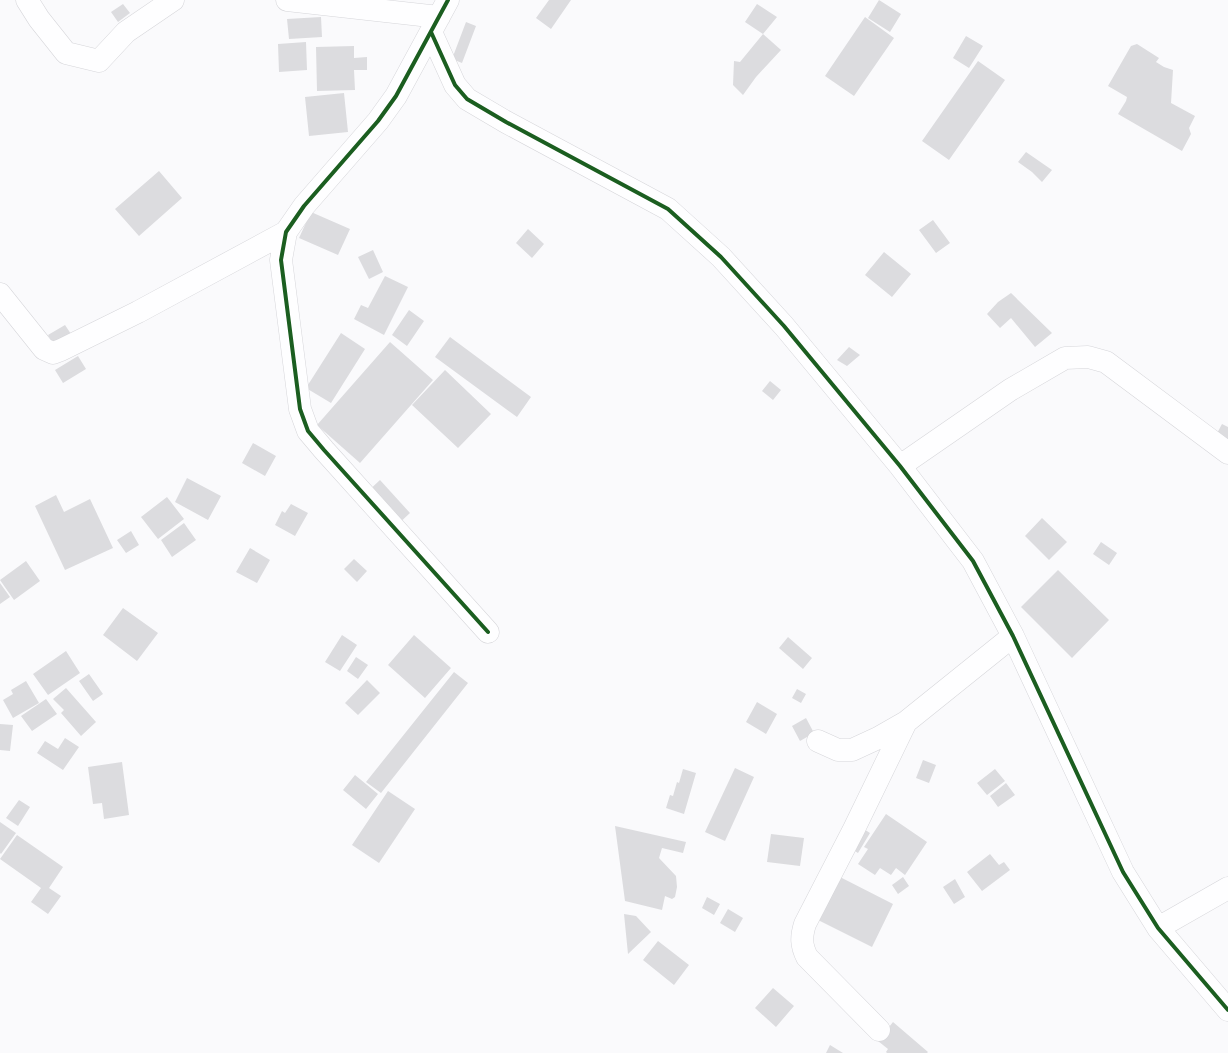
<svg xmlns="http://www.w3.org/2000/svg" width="1228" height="1053" viewBox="0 0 1228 1053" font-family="Arial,sans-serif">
	<rect width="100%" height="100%" fill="#fafafc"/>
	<path fill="#dcdcdf" d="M549,0H571L551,29L536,18Z
		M879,0L901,14L890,32L868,18Z
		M123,4L130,13L118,22L111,12Z
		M757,4L777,17L763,34L745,22Z
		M321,17L322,37L289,39L287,19Z
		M865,17L894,38L854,96L825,76Z
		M466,22L476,26L462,63L452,59Z
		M763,34L781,50L756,77L743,95L733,85L734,61L740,62Z
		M966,36L983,46L969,68L953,58Z
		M306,42L307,70L279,72L278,44Z
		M1137,44L1159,58L1156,62L1164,67L1173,70L1171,103L1195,116L1189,128L1191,134L1182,151L1118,114L1126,101L1127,97L1108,86L1131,46Z
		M354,46V58L367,57V70H354L355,90L317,91L316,47Z
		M978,61L1005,80L949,160L922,141Z
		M344,93L348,132L309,136L305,97Z
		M1026,152L1052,170L1042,182L1032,172L1018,162Z
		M159,171L182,198L139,236L115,209Z
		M311,212L350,229L338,255L299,238Z
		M933,220L950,243L936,253L919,230Z
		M528,229L544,244L532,258L516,243Z
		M373,250L383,272L369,279L358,257Z
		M884,252L911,274L892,297L865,275Z
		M385,276L408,287L384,335L354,319L361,305L368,308Z
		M1011,293L1052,333L1035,347L1011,318L1000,328L987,314L998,302Z
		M409,310L424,321L407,346L392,335Z
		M65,325L71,334L54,345L48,335Z
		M341,333L365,349L331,403L306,388Z
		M450,337L531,397L517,417L435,357Z
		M390,342L433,380L360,463L317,425Z
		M849,347L860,355L847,366L837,360Z
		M78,356L86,369L63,383L55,370Z
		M445,370L491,414L458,448L412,405Z
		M770,381L781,390L773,400L762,391Z
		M1222,424L1228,427V446L1214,439Z
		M253,443L276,456L265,476L242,463Z
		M187,478L221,496L208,520L175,502Z
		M380,480L410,513L395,527L365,494Z
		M56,495L64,512L90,499L113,548L65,570L35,506Z
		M167,497L184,519L158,539L141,517Z
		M291,504L308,513L295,536L275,525L282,511L285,513Z
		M1042,518L1067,542L1049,560L1025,536Z
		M184,523L196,540L172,557L161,540Z
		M131,531L139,545L126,553L117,540Z
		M1101,542L1117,553L1109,565L1093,554Z
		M250,548L270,560L257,583L236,572Z
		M354,559L367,571L357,582L344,569Z
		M26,561L40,581L14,600L0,580Z
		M1058,570L1109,620L1072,658L1021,607Z
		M0,583L10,597L0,604Z
		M123,608L158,633L137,661L103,635Z
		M342,635L357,645L340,671L325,662Z
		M414,635L451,668L425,698L388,665Z
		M788,637L812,658L803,669L779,648Z
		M66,651L80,673L48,695L33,674Z
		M356,657L368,665L358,679L347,671Z
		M454,672L468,683L381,793L366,782Z
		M89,674L103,694L93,701L79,681Z
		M367,680L380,693L358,715L345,703Z
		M26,681L39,703L13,718L3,700L13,694L11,690Z
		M66,688L96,722L81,736L61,713L64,710L53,699Z
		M797,689L806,694L801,703L792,698Z
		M46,699L57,714L32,731L21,716Z
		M757,702L777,714L766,734L746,722Z
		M806,718L814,733L800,741L792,726Z
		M0,724L13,725L10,751L0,750Z
		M65,738L79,747L63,770L37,753L45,741L58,749Z
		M923,760L936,765L929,783L916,778Z
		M122,762L129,815L104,819L102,803L93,804L88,767Z
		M735,768L754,777L725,841L705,832Z
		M683,769L696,773L684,814L666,808L670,795L673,796L677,782L679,783Z
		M995,769L1005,781L987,795L977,783Z
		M355,775L378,794L366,809L343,790Z
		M1006,783L1015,795L998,807L990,796Z
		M388,791L415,809L379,863L352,845Z
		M19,800L30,807L18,826L6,818Z
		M886,814L927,842L905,875L896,868L891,875L880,868L875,875L858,864L868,849L864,847Z
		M0,822L16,833L1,854L0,853Z
		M615,826L686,842L683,853L662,848L659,858L676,876L677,887L675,897L672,899L665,896L662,910L625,901Z
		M859,826L870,833L858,853L847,846Z
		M771,834L804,838L800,866L767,862Z
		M17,835L63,867L49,888L61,896L48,914L31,902L41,888L0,859Z
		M990,854L999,865L1004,862L1010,870L982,891L967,872Z
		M840,877L893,904L872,947L818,920Z
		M903,877L909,886L898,894L892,885Z
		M955,879L965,897L954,904L943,887Z
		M707,897L720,904L714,915L702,908Z
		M728,909L743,918L735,932L720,923Z
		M624,914L636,916L651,932L628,954Z
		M658,941L689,965L674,985L643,960Z
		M773,988L794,1006L776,1027L755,1008Z
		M893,1022L928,1052L927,1053H887L886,1052L888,1049L878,1041Z
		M830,1045L843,1053H826Z"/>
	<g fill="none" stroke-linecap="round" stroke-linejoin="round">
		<g stroke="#d6d6da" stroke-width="23">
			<path id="minor" d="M27,0L39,19L66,53L99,61L126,32L173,0
				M287,0L439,17
				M448,0L396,96L378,121L304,206L286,232L281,260L300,409L308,431L324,450L488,632
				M431,32L455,85L467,99L506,122L668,209L721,257L784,326L900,466L973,561L1013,636L1123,872L1158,928L1228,1010
				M0,294L44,349L53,353L61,350L138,312L286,232
				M900,466L1010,390L1065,358L1088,357L1106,362L1228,453
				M818,741L838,750H852L878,738L906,722L1013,636
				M1158,928L1228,888
				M879,1030L807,957C801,945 801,937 805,924L854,829L906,722"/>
		</g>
		<use href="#minor" stroke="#fefeff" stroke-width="22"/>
		<g stroke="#fff" stroke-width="6">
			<path id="cycleway" d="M448,0L396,96L378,121L304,206L286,232L281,260L300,409L308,431L324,450L488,632
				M431,32L455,85L467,99L506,122L668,209L721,257L784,326L900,466L973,561L1013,636L1123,872L1158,928L1228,1010"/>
		</g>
		<use href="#cycleway" stroke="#1b5e20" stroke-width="4"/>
	</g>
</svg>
